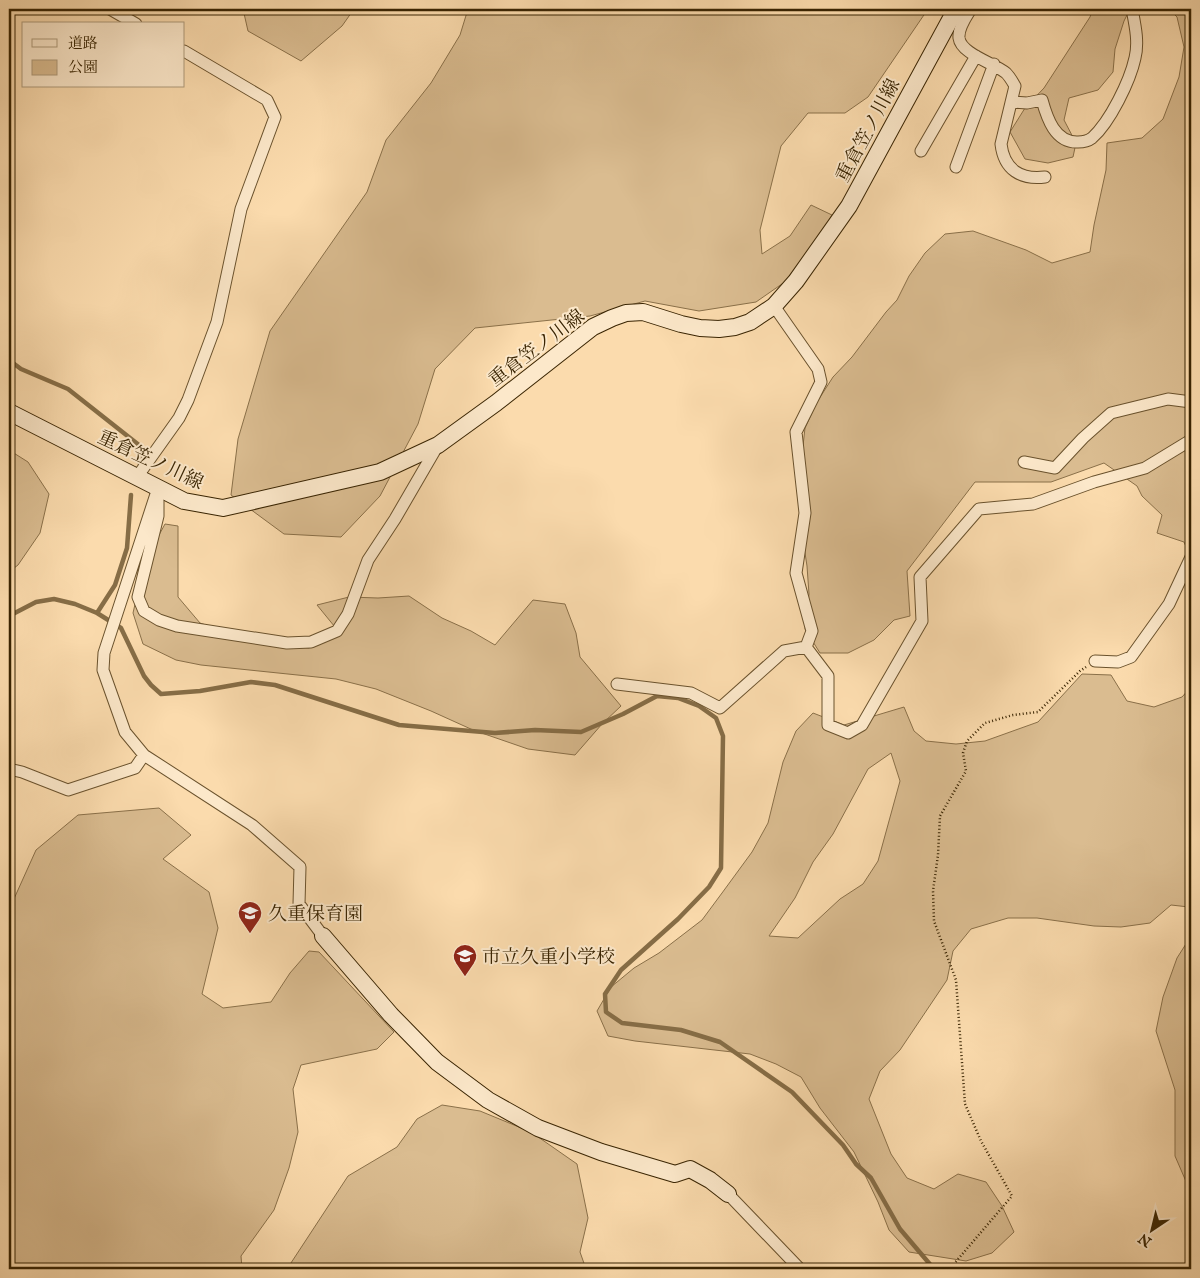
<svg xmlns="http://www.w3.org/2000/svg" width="1200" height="1278" viewBox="0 0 1200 1278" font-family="'IM FELL English','Noto Serif JP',serif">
	<rect width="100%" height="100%" fill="#fbdbad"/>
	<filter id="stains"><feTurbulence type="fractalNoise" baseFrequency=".004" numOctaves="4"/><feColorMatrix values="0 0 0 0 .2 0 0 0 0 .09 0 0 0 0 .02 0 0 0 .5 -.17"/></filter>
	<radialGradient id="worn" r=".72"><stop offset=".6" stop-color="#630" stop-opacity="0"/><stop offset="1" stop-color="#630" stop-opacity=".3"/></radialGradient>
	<path fill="#dabc90" stroke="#8a7049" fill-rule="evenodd" d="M243,9H354L342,26L301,61L248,31Z
		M468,9H928L868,97L845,113H808L781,146L760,230L762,254L790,236L811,205L832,215L802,270L756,302L699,311L645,301L590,316L475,328L435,369L418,424L380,496L341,537L284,534L231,495L238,439L270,331L367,192L386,140L431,83L460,35Z
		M1093,9H1130L1124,21L1115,49L1113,72L1098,90L1069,98L1064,120L1076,143L1073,157L1048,163L1025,159L1010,132L1025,108L1044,88L1090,17Z
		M1169,9H1191V558L1184,542L1157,533L1162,515L1142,496L1137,486L1104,463L1051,482H975L907,571L910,616L894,620L874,640L848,653H820L805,629L809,594L807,566L803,540L802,455L805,428L817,402L833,377L852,357L886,312L897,300L909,276L925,253L945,234L973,231L1026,250L1052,263L1090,252L1094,225L1106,170L1107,143L1142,138L1163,119L1179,77L1184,47L1177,17Z
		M9,450L28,462L49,494L40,533L18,565L9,572Z
		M165,524L178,526V597L200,623L231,634L283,645L309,648L339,632L317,605L349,597L378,598L409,596L442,618L471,631L495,645L533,600L565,604L576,633L580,657L621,706L602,724L575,755L528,749L473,730L431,711L376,689L336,679L201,665L176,660L143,644L133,613L141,578L153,546Z
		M1082,674L1111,675L1127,701L1154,707L1182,697L1191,687V909L1189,907L1171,905L1150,923L1121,927L1094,926L1037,918H1008L971,929L953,951L947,980L900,1050L880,1071L869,1099L891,1154L907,1178L934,1189L958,1174L986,1182L1002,1206L1014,1232L992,1253L966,1261L909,1252L889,1230L878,1202L854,1152L820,1108L801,1077L776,1064L750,1054L635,1041L608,1036L597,1011L611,987L634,968L659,953L702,920L722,893L752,852L768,823L783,762L796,731L813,713L844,725L904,707L914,731L926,741L956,744L985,741L1038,722ZM891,753L900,781L878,861L863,884L840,899L798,938L769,936L795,898L813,862L833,834L868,769Z
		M159,808L191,835L163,859L209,892L218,928L202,994L223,1008L271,1002L290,973L309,951L319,952L394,1032L377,1049L301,1065L293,1089L298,1132L289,1168L274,1210L241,1256L242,1269H9V906L13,901L36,850L78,815Z
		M1191,936V1193L1175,1156V1090L1156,1031L1163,997L1177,958Z
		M442,1105L480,1111L531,1132L577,1164L588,1218L580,1252L586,1269H287L348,1176L397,1147L417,1119Z"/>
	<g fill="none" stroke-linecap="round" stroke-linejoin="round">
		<path stroke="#866d46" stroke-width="4.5" d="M9,360L21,369L68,389L144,449L140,464
			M97,613L115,585L127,548L131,495
			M9,616L36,602L54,599L75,604L97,613L121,628L144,676L151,685L161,694L200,691L251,682L275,685L399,725L495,733L535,730L581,732L623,714L657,696L678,698L699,706L716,718L723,736L721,868L709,887L678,919L621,970L605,994L606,1012L622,1023L681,1030L720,1042L792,1092L843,1145L856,1164L871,1178L900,1229L934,1269"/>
		<g stroke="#6a522d" stroke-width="13">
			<path id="street" d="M110,9L136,24
				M971,9C966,17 958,28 959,38C961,54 994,63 1006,73C1010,77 1012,81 1015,86L1001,144C1004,170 1021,180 1045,177
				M1011,102L1027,103L1042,100C1047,118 1055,143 1078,142C1083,142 1088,141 1092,138C1110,122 1130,81 1135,58C1139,42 1135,25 1132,9
				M921,151L976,56
				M956,167L994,64
				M1024,462L1055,468L1083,438L1111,413L1168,399L1191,402
				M137,477L179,418L188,400L217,322L241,209L275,117L267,100L184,51
				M158,488L104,653L103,670L125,732L144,755L252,825L300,867L299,904L323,936
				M158,498V516L138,597L144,611L159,620L177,626L287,643L311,642L337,631L348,614L368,560L395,519L438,445
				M806,647L828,676V725L848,733L862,725L922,621L920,577L979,509L1033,504L1094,482L1145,468L1191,440
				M1095,661L1118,662L1131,657L1169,604L1191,557
				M617,684L691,693L720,708L784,651L806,647L812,631L796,573L805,513L796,432L821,382L818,369L774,306
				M9,769L22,772L68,790L135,768L144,755
				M728,1194L800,1269"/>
		</g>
		<g stroke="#392402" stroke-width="18">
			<path id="secondary" d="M9,412L184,501L223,508L380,472L438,445L496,403L593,327L612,318L626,313L643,312L681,324L700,328L719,329L735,327L750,322L774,306L796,281L849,206L956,9
				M323,936L391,1015L437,1062L488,1100L538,1128L601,1152L675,1174L690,1169L710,1180L728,1194"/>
		</g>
		<path stroke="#392402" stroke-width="2.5" stroke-dasharray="1 2.5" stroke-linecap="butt" d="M944,1269L953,1265L1012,1196L981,1141L965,1104L956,980L934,921L933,891L938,855L940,816L966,771L963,753L967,741L985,723L1013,715L1038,712L1080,671L1086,667"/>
		<use href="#street" stroke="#fce8ca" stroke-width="11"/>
		<use href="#secondary" stroke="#fce8ca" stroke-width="16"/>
	</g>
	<defs>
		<g id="school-pin" transform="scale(1.25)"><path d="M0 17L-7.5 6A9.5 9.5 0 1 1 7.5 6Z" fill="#8f2418" stroke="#fce8ca"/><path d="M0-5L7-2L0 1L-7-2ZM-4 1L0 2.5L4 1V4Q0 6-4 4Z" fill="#fff"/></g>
	</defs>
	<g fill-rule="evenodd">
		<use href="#school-pin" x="250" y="913"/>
		<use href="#school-pin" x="465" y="956"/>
	</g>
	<g text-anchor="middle" stroke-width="4" stroke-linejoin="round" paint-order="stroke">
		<g font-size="19" fill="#392402" stroke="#fce8ca">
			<text transform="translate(867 130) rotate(-62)" y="7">重倉笠ノ川線</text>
			<text transform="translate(536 347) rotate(-37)" y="7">重倉笠ノ川線</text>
			<text transform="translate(151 459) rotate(25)" y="7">重倉笠ノ川線</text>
		</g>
		<g font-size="19" fill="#392402" stroke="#fce8ca" text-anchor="start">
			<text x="268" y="920">久重保育園</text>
			<text x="482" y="963">市立久重小学校</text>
		</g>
	</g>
	<rect width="1200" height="1278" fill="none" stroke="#fbdbad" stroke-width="30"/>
	<rect x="10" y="10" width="1180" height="1258" fill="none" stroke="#392402" stroke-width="2.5"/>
	<rect x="15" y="15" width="1170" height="1248" fill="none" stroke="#392402"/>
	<rect x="22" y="22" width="162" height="65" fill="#fce8ca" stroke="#ae9a7a"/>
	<rect x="32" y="39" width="25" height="8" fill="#fce8ca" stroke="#ae9a7a"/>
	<text x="68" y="48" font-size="15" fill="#392402">道路</text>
	<rect x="32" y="60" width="25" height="15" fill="#dabc90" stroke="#ae9a7a"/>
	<text x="68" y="72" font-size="15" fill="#392402">公園</text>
	<g transform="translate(1152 1230) rotate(215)" stroke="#fce8ca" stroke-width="4" paint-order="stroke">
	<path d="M0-4L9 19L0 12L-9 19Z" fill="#392402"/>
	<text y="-8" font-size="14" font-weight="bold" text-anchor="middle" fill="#392402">N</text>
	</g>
	<rect width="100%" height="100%" filter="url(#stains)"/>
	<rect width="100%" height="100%" fill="url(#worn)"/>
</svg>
